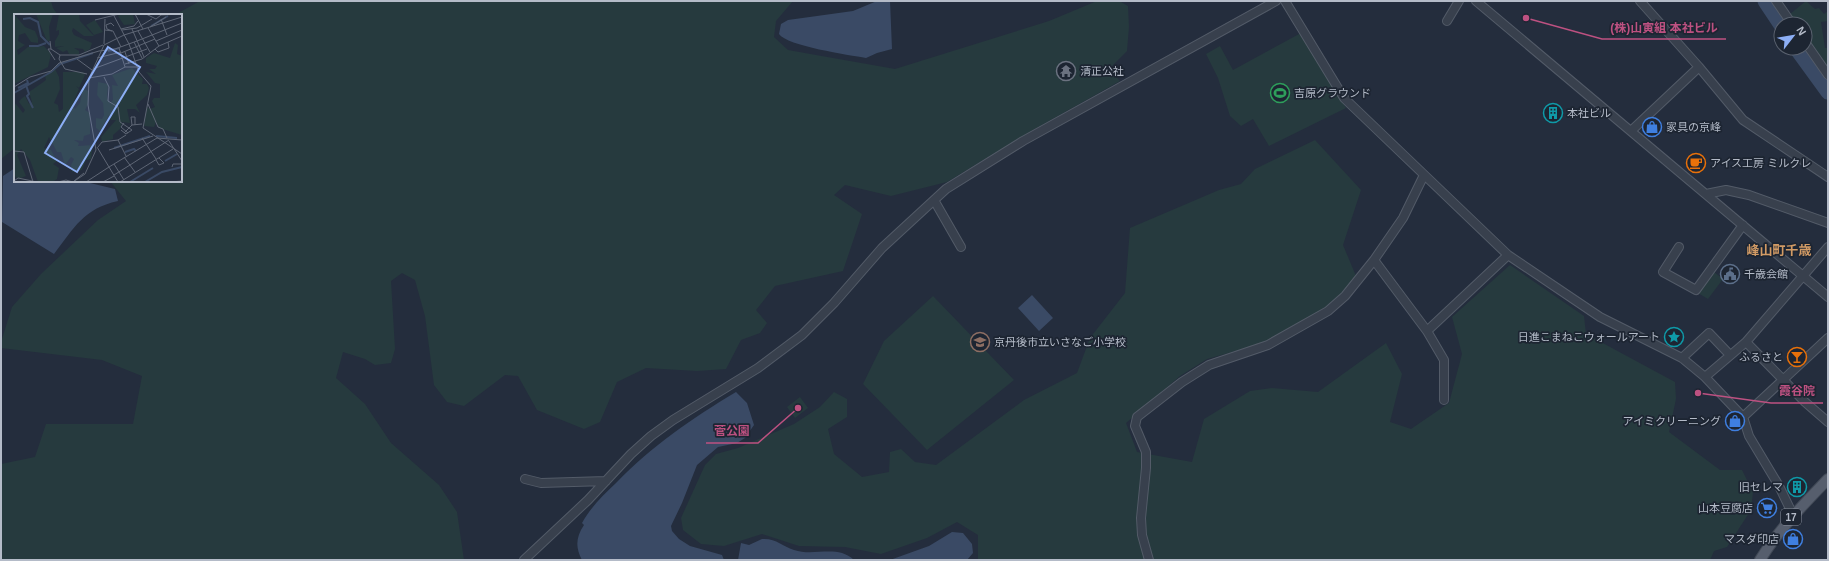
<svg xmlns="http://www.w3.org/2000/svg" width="1829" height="561" viewBox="0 0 1829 561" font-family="Helvetica,'Noto Sans JP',sans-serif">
	<rect width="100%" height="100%" fill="#242d3d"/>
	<path fill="#263a3e" d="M1,1H51L53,8L58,15H15V148L1,159Z
		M200,1H793L776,21L774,37L788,50L895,69L1049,21L1097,1H1119L1128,6L1129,27L1127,51L1109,69L1120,81L1035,129L947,182L891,196L845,185L834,195L862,214L843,271L775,286L756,310L767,323L760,333L741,340L726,369L697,371L646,368L617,382L600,422L584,429L537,410L518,376L505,375L464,406L447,402L434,385L425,316L415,280L402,273L391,281L395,349L391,363L375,365L365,359L343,352L336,378L365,404L391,443L439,485L457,512L464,560H1V464L35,457L46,424H133L142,376L102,360L1,348V342L12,307L41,274L98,220L126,201L110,181H181V15H178L180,12Z
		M1806,1L1815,9L1819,8L1824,14L1828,11V21L1821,22L1825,48H1828V69L1805,36V24H1797L1790,14Z
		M1301,33L1346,108L1269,146L1253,119L1241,126L1230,116L1218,78L1206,54L1220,46L1233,70Z
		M1315,140L1361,190L1343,245L1356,276L1343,294L1326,309L1268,342L1207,359L1180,376L1126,423L1137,452L1192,462L1204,419L1250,391L1272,388L1318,392L1386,343L1402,374L1390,422L1411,429L1449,403L1462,354L1452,317L1510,265L1584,316L1586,334L1675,382L1676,399L1669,432L1720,470H1742L1753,492L1751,510L1727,547L1714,551L1710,560H978V535L957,522L927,538L881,554L845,547L799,546L762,534L724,546L701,544L683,530L681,518L705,465L716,454L738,448L794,424L820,407L834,392L847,399V417L828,429L834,454L862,477L889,472L890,452L901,449L915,462L936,465L1024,400L1077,373L1090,338L1125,293L1130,228L1219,190L1241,184L1255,169Z
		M1714,272L1723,279L1708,299L1698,293Z
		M933,296L1014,380L927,450L863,384L884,341Z
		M800,397L808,408L795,418L787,407Z"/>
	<path fill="#3a4a65" d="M877,1H890L892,49L877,53L866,58C849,55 787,46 779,34L781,24L788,20L853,11Z
		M15,168V181H90V183L115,189L118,201C83,209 75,227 54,254L2,222L3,176Z
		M1032,295L1053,318L1039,331L1018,308Z
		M736,392L747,403L754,425L745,438L737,443L718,447L697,465L682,503L671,526L672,531L679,539L690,546L722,555L724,560H582C575,547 576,537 584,525L582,523C591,507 603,495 616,483C653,445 691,419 736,392Z
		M952,532L963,533L972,544L973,553L967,560H890L929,546Z
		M762,539C776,538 782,546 794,550C814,557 837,544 854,560H738L741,543L749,545Z"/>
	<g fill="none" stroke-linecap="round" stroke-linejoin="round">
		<path stroke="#3a4a65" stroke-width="15" d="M1765,1L1781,25
			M1796,48L1828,92"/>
		<g stroke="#535b68" stroke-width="10">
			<path id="minor" d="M1285,1L1344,98L1508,255L1600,317L1682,358L1705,377L1743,417L1749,436L1779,486L1793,515
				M1476,1L1828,297
				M1640,1L1699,67L1743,120L1828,177
				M1776,1L1792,24
				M1447,21L1459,1
				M1805,42L1828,75
				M1631,131L1699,67
				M1706,194L1726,190L1749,195L1828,223
				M934,200L961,247
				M1679,247L1663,272L1696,290L1743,225
				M1374,260L1427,331L1444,360V400
				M1427,331L1508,255
				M1746,342L1805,402L1828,422
				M1682,358L1709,333L1730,355
				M1705,377L1746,342L1828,247
				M1743,417L1828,338
				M525,479L541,483L606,481
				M524,560L588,500L631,454L651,436L673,420L758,368L802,335L834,303L882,248L946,189L1023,141L1276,1
				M1149,560L1142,535L1141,518L1146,468V452L1135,426L1137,417L1182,382L1209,365L1268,345L1328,311L1345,296L1374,260L1403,218L1424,175"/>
		</g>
		<g stroke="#414956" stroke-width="12">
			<path id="major" d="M1760,560C1779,529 1803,505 1828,479"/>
		</g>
		<use href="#minor" stroke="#38404d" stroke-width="8"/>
		<use href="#major" stroke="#565e6d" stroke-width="10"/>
	</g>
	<defs>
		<g id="temple-ring" transform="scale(1)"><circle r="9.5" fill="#1d2532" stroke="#6b7280" stroke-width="1.5"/><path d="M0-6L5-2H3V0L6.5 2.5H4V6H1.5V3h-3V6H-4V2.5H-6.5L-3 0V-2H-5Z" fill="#6b7280"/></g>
		<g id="stadium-ring" transform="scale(1)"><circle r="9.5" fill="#1d2532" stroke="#2e9e5b" stroke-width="1.5"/><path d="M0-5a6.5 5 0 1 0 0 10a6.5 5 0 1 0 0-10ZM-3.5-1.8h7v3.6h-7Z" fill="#2e9e5b"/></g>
		<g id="building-ring" transform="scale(1)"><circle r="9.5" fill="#1d2532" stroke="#0f9aa8" stroke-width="1.5"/><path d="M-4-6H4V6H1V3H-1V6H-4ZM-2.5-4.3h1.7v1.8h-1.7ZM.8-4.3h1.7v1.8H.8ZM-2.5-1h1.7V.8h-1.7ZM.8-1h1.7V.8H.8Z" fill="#0f9aa8"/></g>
		<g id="shop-ring" transform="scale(1)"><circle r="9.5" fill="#1d2532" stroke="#3f7fe0" stroke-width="1.5"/><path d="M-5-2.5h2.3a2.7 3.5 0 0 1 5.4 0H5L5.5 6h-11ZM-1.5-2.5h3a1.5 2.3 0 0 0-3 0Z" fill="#3f7fe0"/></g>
		<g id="cafe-ring" transform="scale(1)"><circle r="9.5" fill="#1d2532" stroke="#e8710a" stroke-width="1.5"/><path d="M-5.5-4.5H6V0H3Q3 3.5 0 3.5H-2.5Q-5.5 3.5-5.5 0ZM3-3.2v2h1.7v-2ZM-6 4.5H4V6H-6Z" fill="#e8710a"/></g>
		<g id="civic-ring" transform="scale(1)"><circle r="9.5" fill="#1d2532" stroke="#5c6f8a" stroke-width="1.5"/><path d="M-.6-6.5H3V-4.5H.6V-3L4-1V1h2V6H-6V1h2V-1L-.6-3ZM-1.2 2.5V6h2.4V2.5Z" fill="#5c6f8a"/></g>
		<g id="sight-ring" transform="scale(1)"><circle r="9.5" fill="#1d2532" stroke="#0f9aa8" stroke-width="1.5"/><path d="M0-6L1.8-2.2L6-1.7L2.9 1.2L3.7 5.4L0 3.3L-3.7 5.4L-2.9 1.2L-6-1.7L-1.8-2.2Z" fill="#0f9aa8"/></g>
		<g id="school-ring" transform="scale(1)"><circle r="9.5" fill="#1d2532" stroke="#8d6e63" stroke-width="1.5"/><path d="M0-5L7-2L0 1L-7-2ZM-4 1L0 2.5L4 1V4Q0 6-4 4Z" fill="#8d6e63"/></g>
		<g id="bar-ring" transform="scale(1)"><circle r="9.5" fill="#1d2532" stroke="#e8710a" stroke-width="1.5"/><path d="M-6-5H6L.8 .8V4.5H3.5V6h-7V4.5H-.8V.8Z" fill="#e8710a"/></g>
		<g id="supermarket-ring" transform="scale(1)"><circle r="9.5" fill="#1d2532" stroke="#3f7fe0" stroke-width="1.5"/><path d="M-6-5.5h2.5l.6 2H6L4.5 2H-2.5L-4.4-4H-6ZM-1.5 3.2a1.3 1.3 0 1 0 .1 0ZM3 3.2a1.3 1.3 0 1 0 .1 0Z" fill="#3f7fe0"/></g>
	</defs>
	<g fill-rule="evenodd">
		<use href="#temple-ring" x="1066" y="71"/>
		<use href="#stadium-ring" x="1280" y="93"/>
		<use href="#building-ring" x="1553" y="113"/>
		<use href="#shop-ring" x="1652" y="127"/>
		<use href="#cafe-ring" x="1696" y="163"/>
		<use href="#civic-ring" x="1730" y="274"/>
		<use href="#sight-ring" x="1674" y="337"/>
		<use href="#school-ring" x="980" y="342"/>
		<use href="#bar-ring" x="1797" y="357"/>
		<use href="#shop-ring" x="1735" y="421"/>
		<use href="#building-ring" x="1797" y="487"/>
		<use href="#supermarket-ring" x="1767" y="508"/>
		<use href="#shop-ring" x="1793" y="539"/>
	</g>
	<g text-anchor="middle" stroke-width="3.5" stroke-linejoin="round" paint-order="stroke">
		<rect fill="#1d2532" stroke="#878e9b" stroke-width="1" x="1781" y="509" width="20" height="16" rx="3"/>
		<g font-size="10" font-weight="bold" fill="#b4bbc8">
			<text x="1791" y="521">17</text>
		</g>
		<g font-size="11" fill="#b4bbc8" stroke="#1d2532" text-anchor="start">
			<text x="1080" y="75">清正公社</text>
			<text x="1294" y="97">吉原グラウンド</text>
			<text x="1567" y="117">本社ビル</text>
			<text x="1666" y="131">家具の京峰</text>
			<text x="1710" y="167">アイス工房 ミルクレ</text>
			<text x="1744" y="278">千歳会館</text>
			<text x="1660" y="341" text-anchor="end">日進こまねこウォールアート</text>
			<text x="994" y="346">京丹後市立いさなご小学校</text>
			<text x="1783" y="361" text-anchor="end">ふるさと</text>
			<text x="1721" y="425" text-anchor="end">アイミクリーニング</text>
			<text x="1783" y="491" text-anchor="end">旧セレマ</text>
			<text x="1753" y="512" text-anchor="end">山本豆腐店</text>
			<text x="1779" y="543" text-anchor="end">マスダ印店</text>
		</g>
		<g font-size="13" font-weight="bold" fill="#d29b65" stroke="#1d2532">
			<text x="1779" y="255">峰山町千歳</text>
		</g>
	</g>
	<g transform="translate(14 14)">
		<rect width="168" height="168" fill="#242d3d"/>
		<path d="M0,0L11,13L21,17L24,24V29L17,28L11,19L5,21L4,27L11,31L3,36L4,41L14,33L30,32L37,40L34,53L0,70ZM22,0H39L35,13L36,27H33ZM45,0H65L66,7L80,22H70L59,14L58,17L60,21L78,29L76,35L71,38L69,35L60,34L65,37V41L55,40L53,36L49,38L42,34L50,32L41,33V27L45,20V16L42,17ZM108,0H119L121,10L110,11L104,2ZM81,6L89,18L80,21L72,11ZM161,29L164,31L163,40L168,42L166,51H168V121L145,114L142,108L140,113L130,112L133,93L136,95L141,93L138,87L140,84H146V70L141,69L132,58L142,60L135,55H141L143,52L132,49V44L140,39L156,44ZM118,54L129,65L128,70H133L135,74L133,81L122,91L126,99L121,95H113L116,109L108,108L106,115L99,121V125L88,128L87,123L102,106H97L95,101L86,117L82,114V104L88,105L90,101L89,89L83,81L84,68L94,70L93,84L96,89L99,86L98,71L104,72L98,61ZM41,55L45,63L46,75L40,89L44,91L45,98L49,95V58H69L71,61L65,74L62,72L65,75L58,92L61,95L66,89L69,74L74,77V90L71,96L76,99V120L70,122L69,127L60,126L65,129L64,132L79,131L77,145L72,146L68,156L58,158L57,151L60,145L57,143L51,151L47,138H43L35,123L30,134L37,136L43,147L39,150L45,154L43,165L38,168H24L16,146L7,135L3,141L12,162L4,165L0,161V91L2,90L9,99L11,96L5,88L7,85L11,82L15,90L18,88L15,78L28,69L32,66L31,62Z" fill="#263a3e"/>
		<path fill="none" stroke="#3a4a65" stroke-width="2" d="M9,5L16,4L24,8L27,22L36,31M137,12L154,2M15,32H24L32,29M94,37L106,34M12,71L15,80L13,82L19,94M4,74L14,69L13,66M0,79L37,58L46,50L79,39M142,122L163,124M100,134L136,122M111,138L120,135L122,137M151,147L163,140M116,168L139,154M131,168L148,158L168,153"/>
		<path fill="none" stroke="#5e6675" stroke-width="1" d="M99,0L115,30L125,58L137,72L129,114L168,140M121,0L129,15M132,0L142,5L147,1L167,0M147,5L153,21M81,6L105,0M136,13L152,3M134,14L145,32M107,15L120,12L124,7M118,15L130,43M91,16L99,17L107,33M108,16L123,14L138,5M98,17L93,15L92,11L97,9L100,12M124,17L136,38M36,27L37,35L46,41H65L89,31M123,27L168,9M142,27L168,16M120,28L128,44M90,30L91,5M105,34L111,53M37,35H34L41,46M141,35L144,38L155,34L154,28M111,38L115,50M107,39L141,25M46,41L45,45L51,55L73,60M83,44L107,38M63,45L78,56M111,50L128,45L145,32L168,22M79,55L133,35M90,63L95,73L94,87L104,93L106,108L118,116L112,120L107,116M75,64L98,60L111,53H123M0,73L16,63L37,57L45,49L85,37L101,35L123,27M134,90L144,113L149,115L153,124M110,109L107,113L114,119M118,111L117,103H121V111M110,119L118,111L128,110M128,124L142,145M104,126L112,142M155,127L168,147M83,133L104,168M84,133L88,128L104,126L112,121M95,136L139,122M0,137L10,138L19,168M110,143L121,158M142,146L145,151L150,149L145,144M100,150L110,166M116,151L155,126M95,153L143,124L168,126M158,153L159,150H168M100,161L116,151M0,167L4,164L23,168M60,167L70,159M44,168L52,166L59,168M59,168L71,160L82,136L74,91L75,64L90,31L110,21L168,3M72,168L95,153M89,168L100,162M106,168L159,135M156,168L168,167"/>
		<path fill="#8caef5" fill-opacity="0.15" stroke="#8caef5" stroke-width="2" d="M94,33L126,53L63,158L31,139Z"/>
		<rect width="168" height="168" fill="none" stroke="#b4bbc8" stroke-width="2"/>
	</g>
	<path fill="none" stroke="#bd5181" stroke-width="1.5" d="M1526 18L1602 39H1726M1698 393L1771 403H1823M798 408L758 443H706"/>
	<g fill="#bd5181" stroke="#1d2532" stroke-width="1.5">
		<circle cx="1526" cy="18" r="4"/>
		<circle cx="1698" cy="393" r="4"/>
		<circle cx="798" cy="408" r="4"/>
	</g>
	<g font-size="12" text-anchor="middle" font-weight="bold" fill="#bd5181" stroke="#1d2532" stroke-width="3.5" stroke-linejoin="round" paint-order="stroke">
		<text x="1664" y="32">(株)山寅組 本社ビル</text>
		<text x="1797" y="395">霞谷院</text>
		<text x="732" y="435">菅公園</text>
	</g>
	<rect width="1829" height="561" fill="none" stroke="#b4bbc8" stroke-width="4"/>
	<g transform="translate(1793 36) rotate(59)"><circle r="19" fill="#1d2532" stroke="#59616e"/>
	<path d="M0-3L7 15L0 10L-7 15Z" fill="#8caef5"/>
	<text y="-6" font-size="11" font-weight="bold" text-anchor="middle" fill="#b4bbc8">N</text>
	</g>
</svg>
